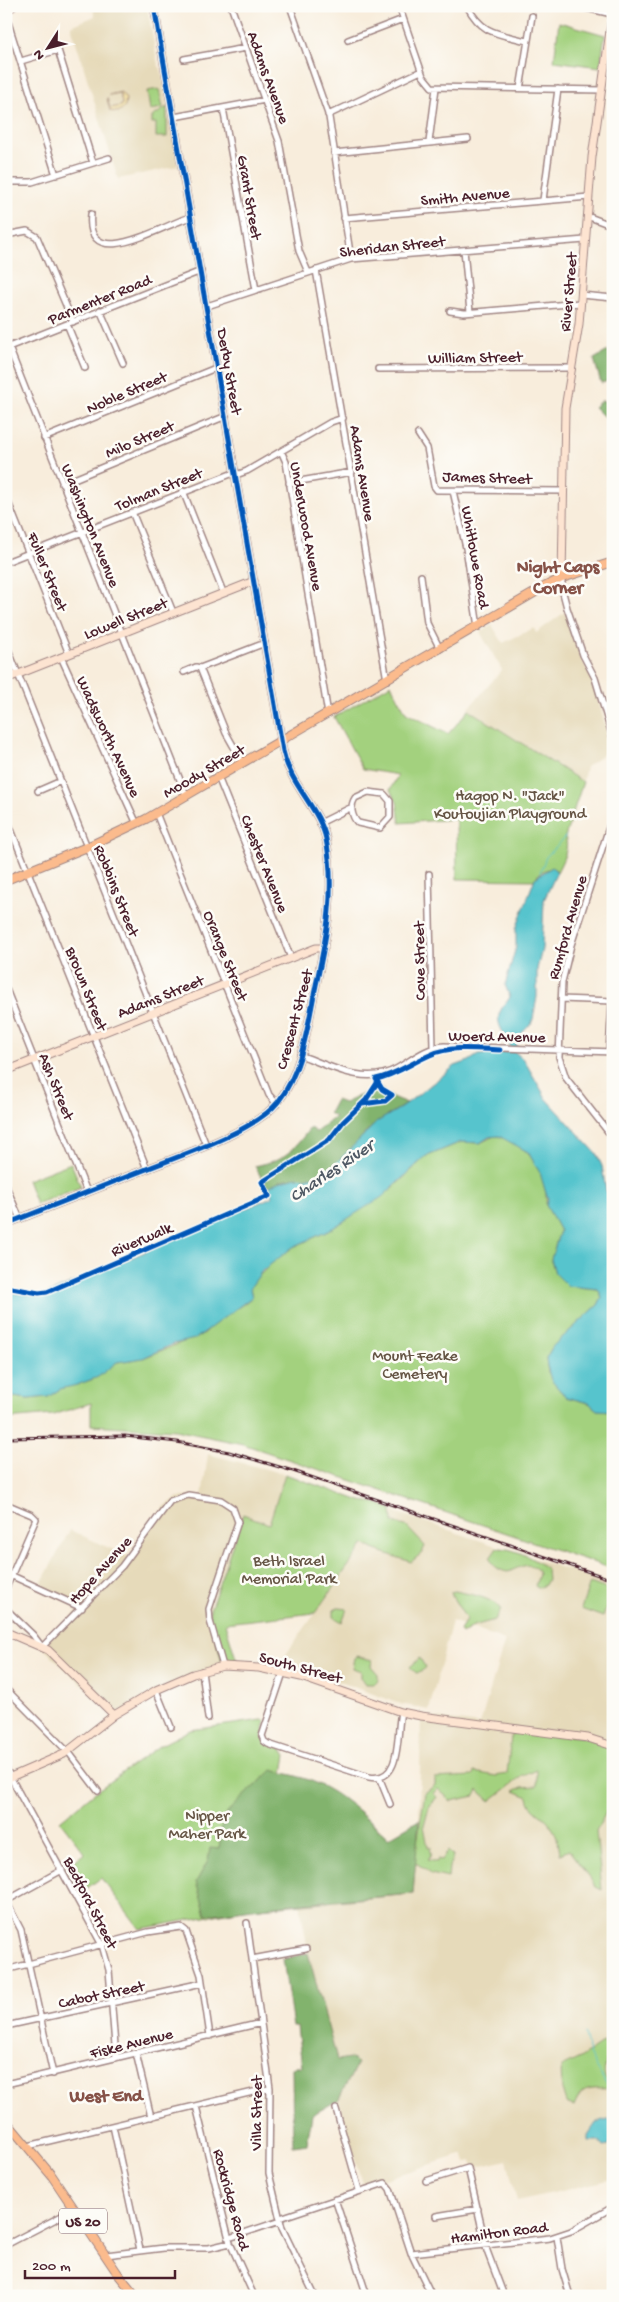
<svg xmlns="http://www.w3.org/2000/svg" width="619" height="2302" viewBox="0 0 619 2302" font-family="'Gochi Hand',sans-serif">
	<rect width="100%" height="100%" fill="#fdfcf7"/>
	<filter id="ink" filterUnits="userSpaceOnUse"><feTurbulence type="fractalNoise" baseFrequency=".02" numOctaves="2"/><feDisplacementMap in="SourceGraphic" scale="10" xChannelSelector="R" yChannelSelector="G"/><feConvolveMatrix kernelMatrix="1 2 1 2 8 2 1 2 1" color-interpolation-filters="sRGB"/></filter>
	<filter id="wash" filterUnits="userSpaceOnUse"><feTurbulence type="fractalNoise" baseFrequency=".0096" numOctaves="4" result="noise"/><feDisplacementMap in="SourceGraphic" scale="20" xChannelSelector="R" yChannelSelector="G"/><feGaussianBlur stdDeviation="1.12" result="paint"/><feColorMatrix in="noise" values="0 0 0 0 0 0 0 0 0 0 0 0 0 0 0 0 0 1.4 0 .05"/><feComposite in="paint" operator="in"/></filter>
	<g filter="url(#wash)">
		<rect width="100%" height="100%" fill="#f8eddc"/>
		<path fill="#e6daba" d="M92,6H99L100,9L108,6H147L158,65L161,69L178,166L118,179L71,26L95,16Z
			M565,612L582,660L592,680L612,748L586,767L583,781L468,709L502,670L480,632L492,625L503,643L534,628L536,633Z
			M208,1454L285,1474L269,1524L243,1514L210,1603L223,1666L193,1674L114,1715L110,1710L112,1703L81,1683L42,1647L81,1608L39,1587L70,1530L129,1557L164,1507L178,1497H202Z
			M389,1510L613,1585V2179L517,2201L507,2160L474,2168L472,2161L466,2162L463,2154L363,2186L338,2100L358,2063L350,2058L302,2066L288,1957L308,1953L300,1903L413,1894L419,1820L421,1716L480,1724L505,1640L452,1621L429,1710L401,1704L323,1676L279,1664Z"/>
		<path fill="#a3d17e" stroke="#767854" d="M559,22L605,35L600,67L554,61Z
			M159,89L163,108L150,110L147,91Z
			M167,107V137H156V123H152V117Z
			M391,684L406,713L448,734L469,710L583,782L565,837C570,848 562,862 557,872L555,869C547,867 538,873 534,880L457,879L456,819L400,823L397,802L390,790L398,775L363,769L334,717Z
			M494,1136C527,1137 549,1178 546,1205L560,1231L551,1259L555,1273L568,1286L598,1289L602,1297L598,1305L553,1346L546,1358L547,1366L548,1372L557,1387L566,1397L589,1403L597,1410L613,1411V1569L243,1444L175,1430L91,1425V1403L53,1415L6,1419V1396L28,1399L48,1397L60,1389L91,1380L117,1362L143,1358L205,1333C215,1319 238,1310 252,1297L250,1288L254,1281L276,1259L293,1247L328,1231L394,1187L425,1157L461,1142L480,1143Z
			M71,1163L81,1187L36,1204L27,1180Z
			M285,1474L361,1501L376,1503L392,1509L393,1523L406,1526L425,1546L422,1553L411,1562L373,1549L364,1544L315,1613L225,1623L238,1665L223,1666L209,1613L243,1514L269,1524Z
			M497,1548C515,1548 533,1558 547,1569L548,1579L545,1585L538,1588L535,1586L539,1574C533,1558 519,1568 508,1572C500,1571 492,1566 490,1558Z
			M590,1583L612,1591L603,1617L581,1609Z
			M455,1591C469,1594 493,1597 501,1610L495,1620L473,1626L462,1634L460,1631L466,1619L452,1596L451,1592Z
			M338,1608L347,1609L342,1622L334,1617V1610Z
			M357,1656L372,1660L371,1666L378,1674V1680L374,1684H365L361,1678V1671L352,1668L354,1658Z
			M420,1658L425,1667L421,1672L416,1673L410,1667Z
			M262,1720L266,1721L262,1738L281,1749L286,1755L283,1773C339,1785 373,1824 414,1861L425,1793L435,1785V1778L473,1776L474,1772L496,1776L507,1774L512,1728L588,1738L613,1746V1808L609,1807L596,1831L602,1890L596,1887L569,1850L560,1854C559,1843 556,1833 550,1824C544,1814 529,1810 528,1797L514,1791L522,1787L537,1786V1770L523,1776L490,1801L478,1790L475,1796L451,1801L438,1789L433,1793L437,1797L429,1807L424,1826L428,1847H431L430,1853H432L428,1860L437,1862L438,1859L442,1860L448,1851L453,1856L449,1867L448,1878L431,1874L415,1862L413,1894L248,1909L140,1929L101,1878L80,1893L66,1867L85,1853L60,1821L94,1793L159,1746L190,1730Z
			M605,2041C606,2044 608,2049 608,2052C607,2064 598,2078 613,2085V2088C594,2091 583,2083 574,2106L566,2103L562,2090L561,2067L580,2058Z"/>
		<path fill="#82b36d" stroke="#66694c" d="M613,348V380L601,383L594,359Z
			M601,401H613V442L611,424L594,407Z
			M371,1080H375C385,1096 390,1096 407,1103C398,1110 387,1115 378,1122C357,1137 343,1166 318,1175C300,1182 285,1172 269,1189V1192L255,1166C286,1159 291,1153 310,1128L316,1132L335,1117L329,1113L336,1100L344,1103L371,1090Z
			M272,1770C286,1774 300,1776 314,1782C343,1794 365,1817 388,1838L419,1820L413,1894L300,1903L206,1915L196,1882L208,1861L210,1848L219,1849C220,1840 221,1830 223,1821C228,1806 260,1783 272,1770Z
			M308,1953L337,2060L350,2058L358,2063L338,2100L312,2115L307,2144L293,2146L292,2068L302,2066L297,2027H293L283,1959Z"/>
		<path fill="#eeda9e" stroke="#9c7c64" d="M121,92L126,99L125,107L118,112L110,111L107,98L110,108L121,106L122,104L120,93L109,95Z"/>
		<path fill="#57c4cd" stroke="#50727c" d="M552,867L557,872L544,900L542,949L537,969V997L533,1019L531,1024L518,1037L515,1052L524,1060L546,1098L596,1153L602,1166L606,1191L613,1204V1411L597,1410L589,1403L566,1397L551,1380L547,1366L546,1358L553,1346L598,1305L602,1297L598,1289L568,1286L555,1273L551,1259L560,1231L546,1205L548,1200L540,1173L528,1152L499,1136L489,1137L480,1143L461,1142L425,1157L382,1197L328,1231L293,1247L262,1271L250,1288L252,1297L195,1339L173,1344L143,1358L117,1362L98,1377L77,1385L60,1389L48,1397L28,1399L6,1396V1292L40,1296L47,1294L272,1197L269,1187L275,1183L296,1177L305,1178L319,1175L332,1167L377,1122L402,1107L455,1066L469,1061L478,1055L509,1052L510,1043C504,1034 495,1023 500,1012C502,1006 507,1003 510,997L505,985L516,947V929L535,878Z
			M608,2120L613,2121V2136L608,2146L603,2147L598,2141H588V2135L596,2123Z"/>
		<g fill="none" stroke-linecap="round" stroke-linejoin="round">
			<path stroke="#57c4cd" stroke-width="1" d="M540,873L546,857L566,836
				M585,2034L589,2054L606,2084L611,2088"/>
		</g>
	</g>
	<g filter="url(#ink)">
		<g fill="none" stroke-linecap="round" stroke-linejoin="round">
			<g stroke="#a18684" stroke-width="8">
				<path id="street" d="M231,6L279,141L299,251L308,272
					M290,6L329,117L351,259
					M399,6L423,76L432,87L602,90
					M467,6C483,35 497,33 527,41
					M577,6L612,14
					M6,16L56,175
					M348,40L403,19
					M184,59L246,48
					M21,61L58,50L93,163
					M520,89L532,16
					M223,108L256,290
					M328,115L421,71
					M174,117L265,100
					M429,142L436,88
					M334,153L468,139
					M6,173L8,182
					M6,182H32L109,158
					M543,200L558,89
					M91,214C84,276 166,223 191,217
					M587,216L613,226
					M344,218L589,197
					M6,235L27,231L37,237L73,322
					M464,250L470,312
					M316,270L387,680
					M581,295L613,298
					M207,306L351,259L585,240
					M100,310L123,363
					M450,311L464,313L580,303
					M67,324L85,368
					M6,340L186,795
					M6,348L201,271
					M378,369L571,368
					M418,434L427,448L434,486L437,490L564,491
					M44,438L218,367
					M281,451L286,462L328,714
					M236,475L247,471L331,422L343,418
					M289,483L352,472
					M62,484L226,416
					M183,491L223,592
					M453,491L466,548L478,627
					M6,497L69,654
					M132,512L173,612
					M6,562L236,472
					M421,576L427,623L440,649
					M562,578V589L567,608L583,655L595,678L613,738
					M6,644L206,1145
					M61,657L137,824
					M200,668L226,733L243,763
					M184,672L196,667L200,668L265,643
					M218,777L291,958
					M38,791L61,781
					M368,792L384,794L390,801V817L380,828L358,823C351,816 350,806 355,798Z
					M156,813L269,1095L277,1104
					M613,815L571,945L562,982L559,1057L566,1078L613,1138
					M6,817L147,1169
					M320,823L352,807
					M429,874L433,1048
					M6,989L87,1192
					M561,999L613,1001
					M609,1051L612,1001
					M300,1055C330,1066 365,1086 396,1069C412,1060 425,1048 444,1046L613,1052
					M6,1186L20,1219
					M6,1504L32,1515L36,1519L6,1588
					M6,1573L82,1608
					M6,1609L33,1635L42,1647L122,1566L170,1501L188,1495L221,1500L233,1508L238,1522L209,1609L210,1621L223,1666
					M202,1671L208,1718
					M283,1673L262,1736L264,1741L268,1744L369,1777C403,1784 396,1732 401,1712
					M6,1689L70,1754L98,1791
					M156,1690L171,1727
					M6,1769L102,1945L109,1970L116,2058
					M379,1777L390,1804
					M6,1901L21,1930L53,2074
					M6,1901L62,1870
					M247,1923L270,2088L269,2173L282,2228L315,2296
					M252,1959L306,1949
					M6,1970L148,1932L181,1927L186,1931L201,1975L210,2036
					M6,2026L202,1983
					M136,2053L151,2117
					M6,2084L261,2023
					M196,2106L230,2243L254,2296
					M336,2109L359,2190
					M113,2126L140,2250
					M28,2146L270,2088
					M426,2181L468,2168L487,2251L504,2296
					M335,2199L367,2296
					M436,2216L478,2209
					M280,2218L385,2183L390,2189L411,2253L432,2296
					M557,2237L562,2269L570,2296
					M229,2238L280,2221
					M6,2245L75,2209
					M411,2253L550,2238L571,2231L613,2207
					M106,2255L164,2248H209L230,2243"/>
			</g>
			<g stroke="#a18684" stroke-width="9">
				<path id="secondary" d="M6,11L14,6
					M562,578L565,408L579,324L592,157L613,10
					M6,679L254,581
					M6,1071L316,948H324
					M6,1224C52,1206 98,1188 144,1170C179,1156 254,1132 278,1102C303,1070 308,1023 316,985C327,935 336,889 326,839C320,809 290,785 283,751L154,6
					M6,1632L48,1650L114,1715
					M6,1779L64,1754L114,1715L156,1690L193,1674L223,1666L259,1668L301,1677L401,1712L421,1716L588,1738L613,1746"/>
			</g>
			<g stroke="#a18684" stroke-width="10">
				<path id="primary" d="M6,880L87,847L146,819L546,586L562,578L613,562
					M6,2121L52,2176L118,2274L136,2296"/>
			</g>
			<use href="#street" stroke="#fff" stroke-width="5"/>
			<use href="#secondary" stroke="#fde4d1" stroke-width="7"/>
			<use href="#primary" stroke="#fbbb8d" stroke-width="8"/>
			<g stroke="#4a1f2b" stroke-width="3">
				<path id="rail" d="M6,1438L125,1436L177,1442L229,1452L293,1471L613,1580"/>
			</g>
			<use href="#rail" stroke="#fdfcf7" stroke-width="1" stroke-dasharray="4" stroke-linecap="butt"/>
			<g stroke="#fdfcf7" stroke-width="8">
				<path id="cycleway" d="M362,1104L385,1101L392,1095L382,1089L376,1079C396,1075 411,1063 430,1055C452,1045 477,1049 500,1050
					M6,1224C52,1206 98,1188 144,1170C179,1156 254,1132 278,1102C303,1070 308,1023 316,985C327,935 336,889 326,839C320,809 290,785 283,751L154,6
					M6,1287L39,1293L47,1292L269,1196L262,1182L329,1140L343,1122L366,1100L377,1083"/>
			</g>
			<use href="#cycleway" stroke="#0057b8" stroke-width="5"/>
		</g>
	</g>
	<g text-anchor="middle" stroke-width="5" stroke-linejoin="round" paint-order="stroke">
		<rect fill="#fdfcf7" stroke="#806168" stroke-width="1" x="59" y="2208.5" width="48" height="25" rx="4"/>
		<g font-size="15" font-weight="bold" fill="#4a1f2b">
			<text x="83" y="2226">US 20</text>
		</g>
		<g font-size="16" fill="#4a1f2b" stroke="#fdfcf7">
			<text transform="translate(270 77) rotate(70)" y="6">Adams Avenue</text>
			<text transform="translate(465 195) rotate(-5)" y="6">Smith Avenue</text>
			<text transform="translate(251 197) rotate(80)" y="6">Grant Street</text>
			<text transform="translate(392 245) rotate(-6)" y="6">Sheridan Street</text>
			<text transform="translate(567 292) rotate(-85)" y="6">River Street</text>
			<text transform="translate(99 298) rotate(-22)" y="6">Parmenter Road</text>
			<text transform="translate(475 356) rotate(-1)" y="6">William Street</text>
			<text transform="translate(231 371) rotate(80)" y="6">Derby Street</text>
			<text transform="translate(126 391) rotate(-23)" y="6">Noble Street</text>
			<text transform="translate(139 438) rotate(-23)" y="6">Milo Street</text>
			<text transform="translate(364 473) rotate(81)" y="6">Adams Avenue</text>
			<text transform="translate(487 476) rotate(2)" y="6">James Street</text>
			<text transform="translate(158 488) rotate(-22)" y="6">Tolman Street</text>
			<text transform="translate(92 525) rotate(68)" y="6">Washington Avenue</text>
			<text transform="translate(308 526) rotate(80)" y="6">Underwood Avenue</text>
			<text transform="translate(477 557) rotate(80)" y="6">Whitlowe Road</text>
			<text transform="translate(49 571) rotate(68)" y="6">Fuller Street</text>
			<text transform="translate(125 617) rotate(-22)" y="6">Lowell Street</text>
			<text transform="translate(110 736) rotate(65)" y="6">Wadsworth Avenue</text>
			<text transform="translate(203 770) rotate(-30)" y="6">Moody Street</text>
			<text transform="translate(266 863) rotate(68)" y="6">Chester Avenue</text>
			<text transform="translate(118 890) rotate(68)" y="6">Robbins Street</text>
			<text transform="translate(566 927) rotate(-74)" y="6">Rumford Avenue</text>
			<text transform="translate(227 955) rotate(68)" y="6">Orange Street</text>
			<text transform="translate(418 961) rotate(-91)" y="6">Cove Street</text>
			<text transform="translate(88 988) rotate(68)" y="6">Brown Street</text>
			<text transform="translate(160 995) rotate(-22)" y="6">Adams Street</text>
			<text transform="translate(293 1019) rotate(-75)" y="6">Crescent Street</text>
			<text transform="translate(497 1035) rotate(1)" y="6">Woerd Avenue</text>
			<text transform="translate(58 1086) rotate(68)" y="6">Ash Street</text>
			<text transform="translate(141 1238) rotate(-23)" y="6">Riverwalk</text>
			<text transform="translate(99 1569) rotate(-48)" y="6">Hope Avenue</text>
			<text transform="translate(301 1666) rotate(15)" y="6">South Street</text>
			<text transform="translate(92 1902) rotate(63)" y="6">Bedford Street</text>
			<text transform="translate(101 1993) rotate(-12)" y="6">Cabot Street</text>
			<text transform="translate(131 2042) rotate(-14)" y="6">Fiske Avenue</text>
			<text transform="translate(255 2113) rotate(-90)" y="6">Villa Street</text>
			<text transform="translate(233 2199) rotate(75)" y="6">Rockridge Road</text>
			<text transform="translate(499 2231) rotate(-7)" y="6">Hamilton Road</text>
		</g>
		<g font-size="16" fill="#655444" stroke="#fdfcf7">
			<text x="510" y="800">Hagop N. "Jack"<tspan x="510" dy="18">Koutoujian Playground</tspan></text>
			<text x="415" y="1360">Mount Feake<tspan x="415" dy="18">Cemetery</tspan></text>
			<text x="289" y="1565">Beth Israel<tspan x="289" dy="18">Memorial Park</tspan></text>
			<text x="207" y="1820">Nipper<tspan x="207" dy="18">Maher Park</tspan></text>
		</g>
		<g font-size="18" font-weight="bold" fill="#865248" stroke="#fdfcf7">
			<text x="558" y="572">Night Caps<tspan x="558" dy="21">Corner</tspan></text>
			<text x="106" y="2101">West End</text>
		</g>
		<g font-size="18" font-style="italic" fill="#4f5964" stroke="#fdfcf7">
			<text transform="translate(331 1170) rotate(-34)" y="6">Charles River</text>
		</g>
	</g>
	<rect width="619" height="2302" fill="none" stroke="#fdfcf7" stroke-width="25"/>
	<g transform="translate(48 48) rotate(234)" stroke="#fdfcf7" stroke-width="4" paint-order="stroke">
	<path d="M0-4L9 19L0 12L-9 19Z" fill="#4a1f2b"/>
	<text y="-8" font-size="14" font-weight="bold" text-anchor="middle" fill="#4a1f2b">N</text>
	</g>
	<path d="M25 2270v8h150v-8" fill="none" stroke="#4a1f2b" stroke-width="2.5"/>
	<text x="32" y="2270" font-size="15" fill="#4a1f2b" stroke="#fdfcf7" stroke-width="4" paint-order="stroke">200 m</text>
</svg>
